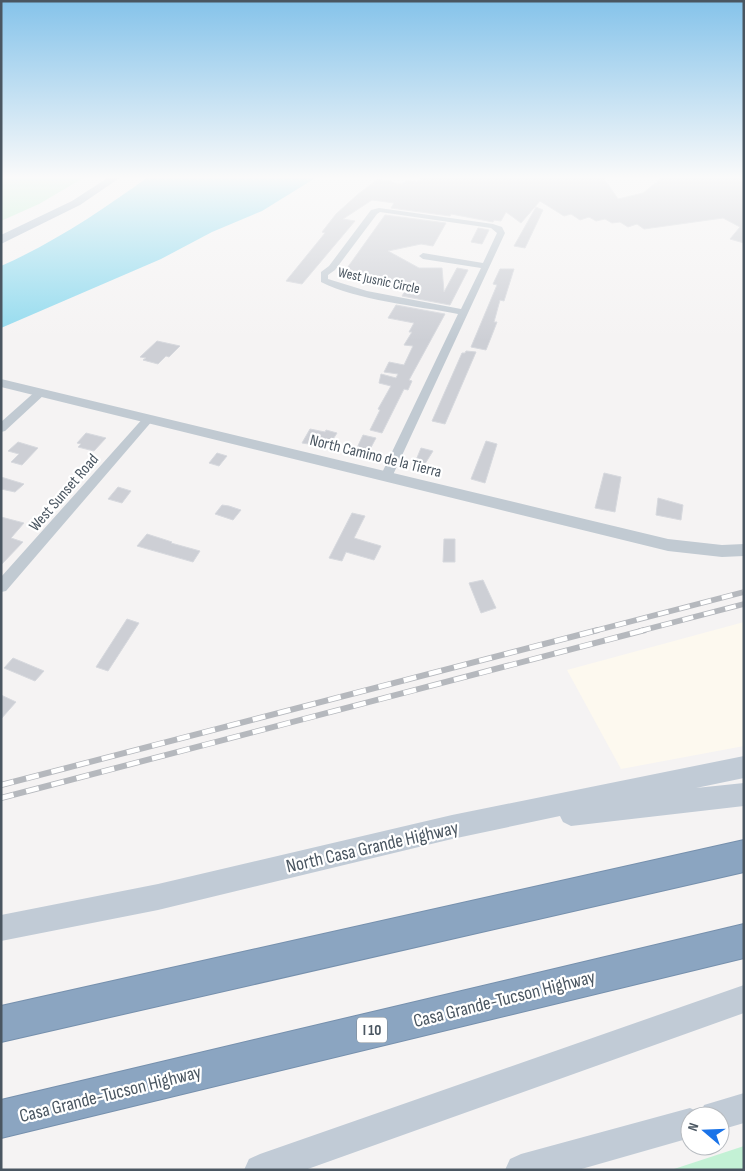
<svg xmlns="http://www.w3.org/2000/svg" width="745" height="1171" viewBox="0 0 745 1171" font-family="'Sofia Sans Condensed',sans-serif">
	<rect width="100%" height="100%" fill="#f5f3f3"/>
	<path fill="#fdf9ef" d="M744,622V746L621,769L567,670Z"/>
	<path fill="#c3f1d5" d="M1,177H85L39,204L1,221Z
		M744,1146V1170H671Z"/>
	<path fill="#90daee" d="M148,177H317L262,211L212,232L161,259L1,328V266C55,242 101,211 148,177Z"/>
	<path fill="#cdcfd5" stroke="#d7d9de" d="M423,177H603L618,199L643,193L663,177H735L744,181V243L730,239L740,227L723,218L644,229L637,224L628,227L620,222L612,223L605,219L596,221L589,217L580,220L571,214L564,216L540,201L521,223L506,212L501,221L494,220L493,222L451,214L450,216L391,208L394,203L372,200L343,219L355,221L302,284L286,281L325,233L322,232L336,214L357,195L378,179L401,184L407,181L417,182Z
		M536,207L543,210L525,248L514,246Z
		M385,215L446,223L433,246L421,244L388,251L419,268H442L444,292L457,268L468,270L450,305L402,296L405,291L340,278Z
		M478,228L489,230L482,244L471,242Z
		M500,269H514L504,301L500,300L494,322H497L492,335L486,350L471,347L497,285L493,284Z
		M396,305L445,314L409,380L412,381L408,390L404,389L382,433L370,430L380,410L378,409L391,386L379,383L381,374L396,378L398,374L384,372L389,362L404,365L413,346L404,345L412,332H409L414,323L388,318Z
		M157,341L180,346L169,357L166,356L158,364L143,360L146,358L140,357Z
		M466,351L476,352L445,424L432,421L462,353H465Z
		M310,429L325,432L326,430L337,433L328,447L302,443Z
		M86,433L106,438L94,451L78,447L81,444L77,443Z
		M363,435L376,438L368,453L356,450Z
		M486,441L497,444L485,483L471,479Z
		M18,442L38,448L22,465L11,462L19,454L8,451Z
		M421,448L433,451L423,467L414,465Z
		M217,453L227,456L219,466L209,463Z
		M604,473L621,477L615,512L595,508Z
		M1,477L24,484L15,492L1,489Z
		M118,487L131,491L122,503L108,499Z
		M658,498L683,505L681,520L656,515Z
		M222,505L229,506L241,510L233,520L215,514Z
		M352,513L365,516L354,538L381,546L374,560L346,552L342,561L329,558Z
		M1,517L24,523L11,538L23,542L1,565Z
		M147,534L172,542L171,543L200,551L193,562L137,546Z
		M444,539H455V562H443Z
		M483,580L496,608L481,613L469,583Z
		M127,619L139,623L108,671L96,667Z
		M13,658L44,671L35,681L4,668Z
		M1,695L16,702L1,719Z"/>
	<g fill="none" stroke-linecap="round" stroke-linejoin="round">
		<g stroke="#7690ad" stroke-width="2">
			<path id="motorway" d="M744,840V872L1,1042V1006Z
				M744,924V958L1,1138V1100Z"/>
		</g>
		<path fill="#c1cad2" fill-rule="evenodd" d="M379,208L493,224L502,227L505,233L392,477L386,481L380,477L458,314C418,306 356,300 321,282V272L329,266L371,210ZM380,212L491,228L497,233L483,263L423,253L419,256L423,259L481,268L461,309L367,291L328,279V275L335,270L377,214Z
			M41,389L46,392L45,394L5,431L1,432V422L37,390Z
			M149,415L155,418L153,420L6,591L1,592V577L145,416Z"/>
		<path fill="#c1cad2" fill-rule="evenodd" d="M1,379L668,539L722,545L744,544V556L722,557L668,551L1,387Z"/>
		<path fill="#c1cbd6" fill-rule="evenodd" d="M744,756V778L696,788L744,783V806L571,826L563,822L560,816L452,839L158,910L1,941V915L158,884L452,815Z
			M744,985V1013L305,1170H244L249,1159L260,1154Z
			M744,1093V1123L720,1130V1116H690V1138L578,1170H505L510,1159L521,1154L690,1108L701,1113L704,1105Z"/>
		<path fill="#b3c2d1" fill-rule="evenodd" d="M109,177H121L80,205L1,244V235L72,201Z"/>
		<use href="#motorway" fill="#8ba5c1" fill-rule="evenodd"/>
		<g stroke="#b5b8bd" stroke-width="5.5">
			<path id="rail-far1" d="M594,631L744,592
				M640,631L744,604"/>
		</g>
		<g stroke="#b5b8bd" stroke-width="6">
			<path id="rail" d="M1,785L598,630
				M1,798L645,630"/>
		</g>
		<use href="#rail-far1" stroke="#fff" stroke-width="4" stroke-dasharray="11" stroke-linecap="butt"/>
		<use href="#rail" stroke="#fff" stroke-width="4.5" stroke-dasharray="13" stroke-linecap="butt"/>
	</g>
	<linearGradient id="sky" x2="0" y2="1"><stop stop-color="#85c3ea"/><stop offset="0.52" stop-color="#fafafa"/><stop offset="1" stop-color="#fafafa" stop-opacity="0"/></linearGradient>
	<rect width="745" height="341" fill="url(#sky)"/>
	<g text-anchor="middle" stroke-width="4.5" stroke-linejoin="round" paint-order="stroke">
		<g font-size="14" fill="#4a5661" stroke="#fff">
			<text transform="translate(379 280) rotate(12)" y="5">West Jusnic Circle</text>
		</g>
		<rect fill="#fff" stroke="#808990" stroke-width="1" x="357" y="1017.5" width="30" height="25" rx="4"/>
		<g font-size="15" font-weight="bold" fill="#4a5661">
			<text x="372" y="1035">I 10</text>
		</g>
		<g font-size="16" fill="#4a5661" stroke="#fff">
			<text transform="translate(376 455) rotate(14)" y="6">North Camino de la Tierra</text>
			<text transform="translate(63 492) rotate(-49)" y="6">West Sunset Road</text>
		</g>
		<g font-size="19" fill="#4a5661" stroke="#fff">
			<text transform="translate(372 846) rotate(-13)" y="7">North Casa Grande Highway</text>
			<text transform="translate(504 998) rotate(-14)" y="7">Casa Grande-Tucson Highway</text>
			<text transform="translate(110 1093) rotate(-14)" y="7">Casa Grande-Tucson Highway</text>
		</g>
	</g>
	<rect width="745" height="1171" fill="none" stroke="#4a5661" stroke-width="5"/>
	<g transform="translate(705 1131) rotate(289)"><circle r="24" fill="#ffffff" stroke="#b7bbc0"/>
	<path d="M0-4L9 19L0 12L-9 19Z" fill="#1a73e8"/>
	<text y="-8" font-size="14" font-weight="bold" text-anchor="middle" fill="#4a5661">N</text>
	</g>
</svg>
